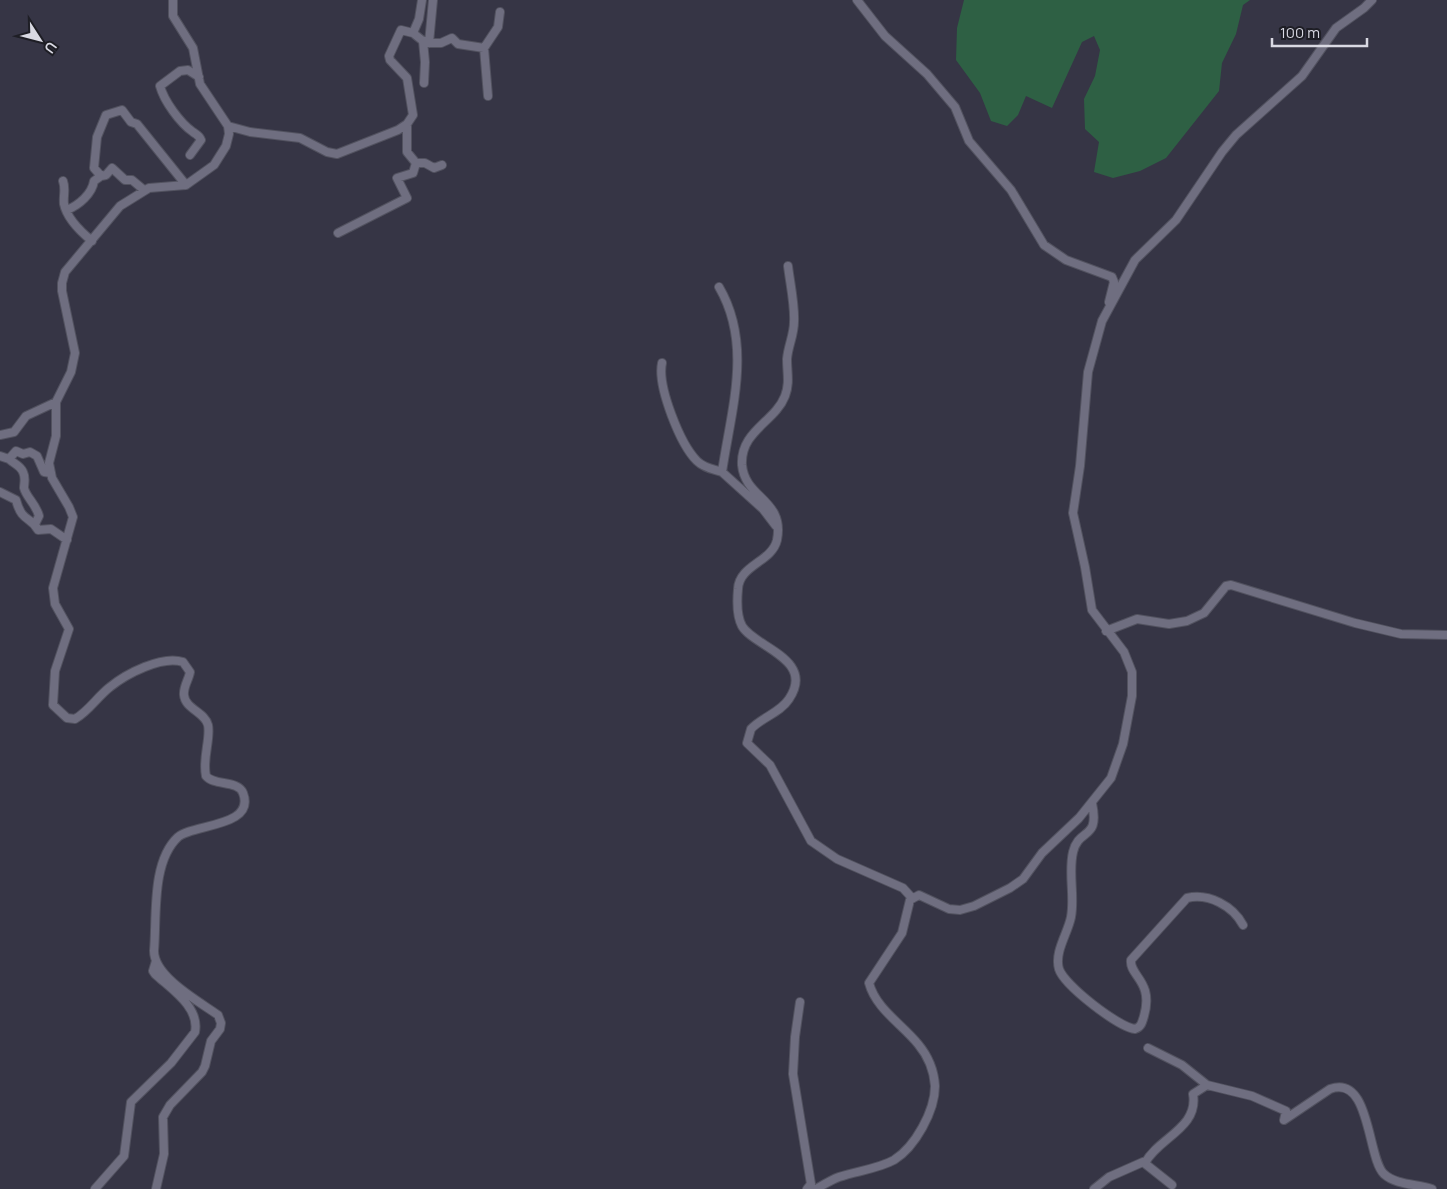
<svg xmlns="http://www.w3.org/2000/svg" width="1447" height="1189" viewBox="0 0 1447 1189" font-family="Manrope,sans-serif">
	<rect width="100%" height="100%" fill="#363545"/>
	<path fill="#2e6044" d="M964,0H1250L1243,5L1236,34L1222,63L1219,91L1166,158L1140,171L1113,178L1094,172L1099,142L1085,129L1084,99L1095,76L1100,50L1094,36L1082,42L1052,108L1026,96L1018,115L1007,126L991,121L980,93L956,60L957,28Z"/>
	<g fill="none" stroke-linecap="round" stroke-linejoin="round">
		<g stroke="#52525f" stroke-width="10">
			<path id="minor" d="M857,0L885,36L927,74L955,107L969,141L1011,190L1044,245L1066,260L1112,277L1114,282L1109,302
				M413,33L423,41L425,62L424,83
				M425,41L429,43L433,0
				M429,43H441L452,38L458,44L484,48L498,27L500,12
				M484,48L488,96
				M228,126L250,132L300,138L327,152L337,154L398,130L407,124L413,115L407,78L390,60L389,56L401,30L413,33L419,19L422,0
				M190,155L201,140C199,135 197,135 193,132C180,123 164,101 160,86L180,71L188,70L199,77
				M416,163H425L434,168L442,165
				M101,176L106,175L112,168L125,180H132L144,190
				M63,181C66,189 63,196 64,204C67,219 81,232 92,241
				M67,210C79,205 92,194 94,181L101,176L94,168L97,137L106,115L122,110L131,122L137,124L186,185
				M338,233L407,198L397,178L413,173L416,163L407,152V124
				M788,266C790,283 795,305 794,322C794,335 788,346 787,359C787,373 790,383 785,396C775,422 740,431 742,465C745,499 785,499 777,540C772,562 739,565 738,589C737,600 736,615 742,626C754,647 816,659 789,699C780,713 762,717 751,729L747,743L770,765L811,841L837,859L903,888L912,898
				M719,287C753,345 731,410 722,472L763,509L776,526
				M662,363C657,386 680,444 697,461C704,468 713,469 722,472
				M0,435L14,432L26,416L56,402
				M0,456L9,459L16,451L23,454L30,452L37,456L44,472L51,473
				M9,459C14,464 20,465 23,472C26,478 24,483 24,488C26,497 36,504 39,516L35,524
				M0,492L16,500C22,523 31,516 38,530L51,529L67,540
				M1106,631L1137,619L1169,624L1187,621L1204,613L1226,586L1231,585L1355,623L1401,634L1447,635
				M1092,803C1100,841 1079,827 1073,852C1068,873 1075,896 1071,917C1068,933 1054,952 1059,969C1064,985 1118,1027 1135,1029C1141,1027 1142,1023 1144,1016C1154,981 1129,976 1131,960L1187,898C1209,893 1233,906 1243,925
				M800,1002L795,1037L793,1074L811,1184L807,1189
				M1148,1048L1182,1065L1207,1085
				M1143,1162L1172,1185
				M95,1189L124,1156L131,1102L171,1063L195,1032C200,1007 171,989 155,974L153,971L156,961
				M156,1189L164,1154L163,1117L170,1105L202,1072L205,1066L211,1041L220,1029L221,1023L218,1015C200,1002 154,977 154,951C157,917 151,862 178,837C193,824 256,827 243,793C238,780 214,786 206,776C202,759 211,738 208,725C205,712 185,709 184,695C183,687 189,679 190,672L183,662C162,655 126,674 110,687C97,697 89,711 75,719L67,718L53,705L55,671L69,629L55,604L53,588L73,517L69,507L52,478L49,463L56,436V402L71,372L75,353L62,291V283L65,272L120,206L149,188L186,185L214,165L226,146L229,134L228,126L200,84L193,48L173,16V0
				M816,1189C823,1185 831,1180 839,1177C856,1171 878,1169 894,1160C915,1147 935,1111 935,1086C934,1070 928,1056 918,1044C902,1024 876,1009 869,983L902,933L910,900L919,895L949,909L960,910L974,906L1010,888L1023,879L1042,853L1079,818L1111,778L1123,744L1132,696V672L1124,652L1092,610L1085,567L1073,513L1080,466L1088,372L1102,321L1135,260L1176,220L1222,152L1236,135L1302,76L1336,28L1364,8L1372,0
				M1094,1189L1109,1177L1143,1162L1145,1163C1158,1138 1199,1128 1193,1094L1207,1085L1252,1096L1286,1111L1284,1120L1330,1089C1371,1074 1367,1158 1384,1174C1396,1185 1417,1184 1432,1189"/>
		</g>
		<use href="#minor" stroke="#6f6e80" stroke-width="8"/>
	</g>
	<g transform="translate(40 40) rotate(126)" stroke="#1e1e25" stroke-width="4" paint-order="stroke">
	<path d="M0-4L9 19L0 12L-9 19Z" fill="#d9d9e3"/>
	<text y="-8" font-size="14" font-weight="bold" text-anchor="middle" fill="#d9d9e3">U</text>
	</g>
	<path d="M1272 38v8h95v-8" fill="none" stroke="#d9d9e3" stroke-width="2.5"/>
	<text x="1280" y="38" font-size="15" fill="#d9d9e3" stroke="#1e1e25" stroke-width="4" paint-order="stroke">100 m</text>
</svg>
